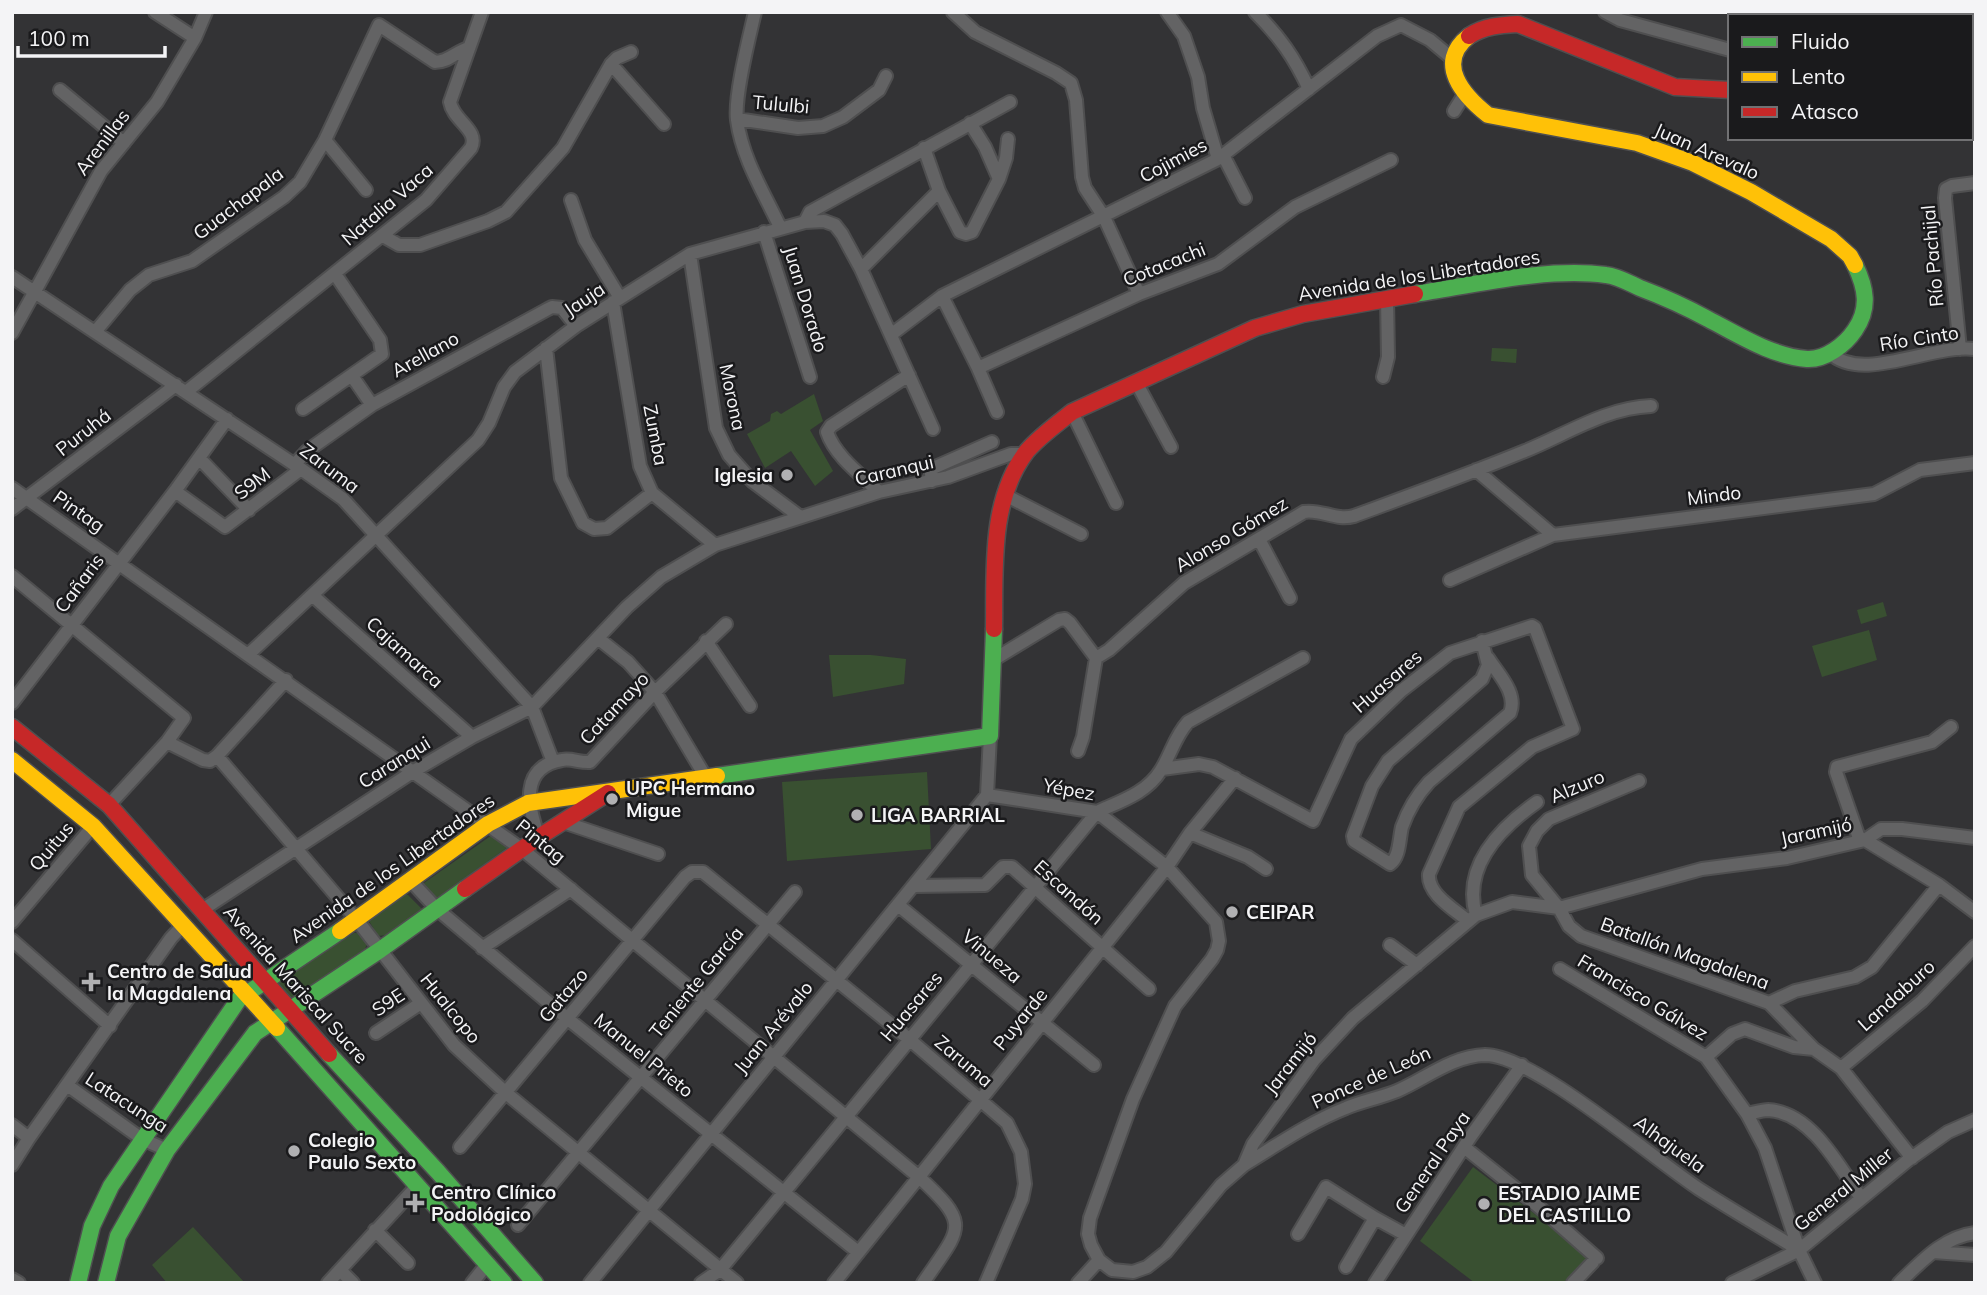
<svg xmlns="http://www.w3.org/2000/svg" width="1987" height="1295" viewBox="0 0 1987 1295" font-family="Mulish,sans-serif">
	<rect width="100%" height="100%" fill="#333335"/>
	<path fill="#395031" d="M1492,348L1517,349L1516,363L1491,361Z
		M814,394L823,421L810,430L833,471L815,486L791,451L765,468L747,434L770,421L771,414L777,411L781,414Z
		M1883,602L1887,616L1861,624L1857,610Z
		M1869,630L1877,660L1822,677L1812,646Z
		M829,655H871L906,659L904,684L833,697Z
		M927,772L931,849L787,861L782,782Z
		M492,835L497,836L508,847L436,899L421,885Z
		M404,894L408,895L422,909L387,935L378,936L369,921Z
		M354,933H357L367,944L365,949L289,1002L275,984Z
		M1473,1167L1590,1256L1563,1283H1475L1420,1241Z
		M193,1227L245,1283H167L152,1265Z"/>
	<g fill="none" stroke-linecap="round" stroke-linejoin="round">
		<g stroke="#4f4f50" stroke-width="16">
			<path id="street" d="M155,12L195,38
				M755,12C749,38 734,96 737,120C742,158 764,193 780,227
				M953,12L975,32L1056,73L1071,83L1076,100L1082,177L1085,188L1104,217L1139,294
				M1167,12L1184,36L1198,77L1203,108L1218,159
				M1255,12C1280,37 1294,57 1309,89
				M1605,12L1620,20L1730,50
				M611,64L664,124
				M60,90L124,143
				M1454,111L1464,95
				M737,119L798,128L823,126L843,117L879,90L886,76
				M325,140L366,190
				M924,148L939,191L960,232L966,234L972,232L999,179L985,147L970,123
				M1223,155L1245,198
				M999,179L1006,158L1008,139
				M571,200L585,240L620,298
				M805,222L810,212L1010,102
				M764,232L810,377
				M383,236L399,245H420L488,221L506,212L563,148L611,64L617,58L631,52
				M690,254L716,428L729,455L752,481L799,516
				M861,269L939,191
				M12,277L301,469L343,499L532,707L553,762
				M942,296L978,368L997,412
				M613,302L640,466L652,493L715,545
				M95,332L130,290L149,275L192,261L284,197L300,182L325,140L379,25L435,62C449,62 456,51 469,48
				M12,333L101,171L157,102L195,38L206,12
				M892,334L942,296L1218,159L1377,36L1401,25L1430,40L1454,60
				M546,348L561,478L583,523L594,529L607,528L652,493
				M1960,349L1945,198L1946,189L1952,186L1975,183
				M1830,353C1862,384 1934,343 1975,349
				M978,368L1139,294L1218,264L1295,207L1391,160
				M352,376L372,405
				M1383,377L1388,357L1387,298
				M1136,382L1171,447
				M186,392L426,200L471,148C480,130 453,121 450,102L482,12
				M303,409L382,354L380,340L335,274
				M1072,412L1116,503
				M199,458L249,510
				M295,464L307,451L372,405L548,309L552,307L562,308L576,326
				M1476,470L1553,535L1874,494L1920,470L1975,463
				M932,481L931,474L933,468L992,442
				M12,488L523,850L919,1177C972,1226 961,1227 923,1283
				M175,491L225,527L301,469
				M879,492C861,475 835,456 827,432L831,426L909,375
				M1007,496L1081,534
				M12,509L176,385
				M1259,539L1290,598
				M12,576L184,718L167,742L109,805
				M1450,580L1553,535
				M312,595L472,737
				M599,639L628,662L655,692L705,776
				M706,641L750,706
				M1482,641L1488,665L1482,679L1388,761L1372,786L1353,836L1354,841L1390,864C1400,857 1399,839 1402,827C1408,810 1417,795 1429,782L1510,713C1518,693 1498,674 1488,658
				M249,654L478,440L489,423L504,387L515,372L576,326L690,254L805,222L824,221L835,225L842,234L861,269L933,429
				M993,660L1059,620L1065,619L1070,623L1096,658
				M12,703L175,491L227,419
				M167,742L203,760L210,761L217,756L286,680
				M1078,751L1083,737L1096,658L1109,650L1184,583L1304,512C1321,509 1336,521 1354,516C1411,495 1469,474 1525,451C1567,434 1605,408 1651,406
				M217,756L357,920L454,1045L506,1093L737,1283
				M1162,769L1199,764L1213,767L1313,821L1351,739L1401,691L1450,653L1532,626L1535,628L1573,729L1532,747L1459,807L1429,874C1427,894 1454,909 1468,921
				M1639,781L1549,819L1537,831L1529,846L1532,875L1559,908L1569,926L1581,936L1769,1003L1814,1049L1841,1068L1912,1158
				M987,795L1097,812L1167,867L1216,922L1219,941L1217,950L1212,959L1175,1006L1133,1099L1090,1218L1088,1234L1091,1245L1099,1260L1112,1270L1133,1272L1147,1267L1166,1252L1221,1185L1244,1165L1253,1144L1314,1060L1353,1018L1476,915L1512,902L1559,908L1702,869L1787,858L1865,840L1881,829H1902L1975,838
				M987,795L990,736
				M563,822L658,854
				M1190,833L1248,857L1266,869
				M539,837C528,808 519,767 562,760C572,758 580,763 590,762L655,692L726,624
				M1865,840L1939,885L1975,912
				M1860,841L1836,772L1837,767L1932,742L1951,727
				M411,881L437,909L568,1019L858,1252
				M914,886L985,885L1003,867H1012L1149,989
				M898,905L1094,1065
				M202,910L414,771L472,737L532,707L627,607L661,577L715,545L879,492L948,477L1011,454H1025
				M1476,915C1462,866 1500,828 1537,802
				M12,922L93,826
				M12,940L110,1026
				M1390,945L1417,965
				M482,948L571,889
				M1560,969L1706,1057L1747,1114L1765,1148L1799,1250L1815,1283
				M1769,1003L1795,991L1855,977L1872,967L1939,885
				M376,1033L421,1003
				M1706,1057L1732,1034L1745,1029L1794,1047L1814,1049
				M1841,1068L1922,1001L1975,946
				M67,1085L142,1139L167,1150
				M1747,1114C1753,1113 1762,1110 1768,1110C1811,1112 1839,1166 1861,1198
				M12,1125L29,1138
				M460,1147L685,877L692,872H703L909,1039L1007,1123L1021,1152L1025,1184L1022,1199L986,1283
				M1464,1147L1539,1207L1597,1258
				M12,1165L29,1138L171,938L184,924
				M1244,1165C1277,1145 1310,1122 1346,1108C1362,1101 1380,1098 1397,1091C1425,1079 1452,1056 1485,1055C1534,1055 1653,1159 1699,1189C1732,1210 1766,1230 1799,1250
				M518,1225L795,892
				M375,1230L408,1263
				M1298,1234L1326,1187L1375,1218
				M1933,1252L1975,1255
				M1346,1267L1375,1218L1406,1235
				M340,1270L353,1283
				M12,1279L19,1283
				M328,1283L417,1186
				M472,1283L488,1263
				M590,1283L987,795
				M701,1283L720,1270L1097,812C1121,801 1147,793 1161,770C1171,754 1175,736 1188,722L1303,658
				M834,1283L1167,867L1190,833L1235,778
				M1078,1283L1099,1260
				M1375,1283L1471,1136L1522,1065
				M1573,1283L1593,1262
				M1732,1283L1799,1250L1907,1161L1948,1132L1975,1120
				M1899,1283C1921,1262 1943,1237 1975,1233"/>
		</g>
		<g stroke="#4f4f50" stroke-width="19">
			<path id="fast" d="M1415,294C1474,285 1547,267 1606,275C1617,276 1629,283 1640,288C1664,297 1686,307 1708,319C1739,335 1771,356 1807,359C1825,360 1845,345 1855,330C1870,308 1866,288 1855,265
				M717,776L990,736L994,629
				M277,1028L504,1283
				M329,1054L438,1172L535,1283
				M78,1283L92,1226L111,1186L239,999L340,931
				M106,1283L118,1236L167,1150L255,1033L380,950L465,889"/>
		</g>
		<g stroke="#4f4f50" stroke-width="19">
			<path id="slow" d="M1469,36C1434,63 1464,96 1488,115L1637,143L1693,163L1751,192L1831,239L1850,256L1855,265
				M1971,50L1975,48
				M12,760L93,826L277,1028
				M340,931L488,824L528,803L717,776"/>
		</g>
		<g stroke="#4f4f50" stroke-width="19">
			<path id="jam" d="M1469,36C1484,26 1500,25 1518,24L1675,87L1730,90
				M994,629C995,571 989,500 1027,451C1040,436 1057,424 1072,412L1255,328L1303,314L1415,294
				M12,727L109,805L329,1054
				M465,889L539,837L608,793"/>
		</g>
		<use href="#street" stroke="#636364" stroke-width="12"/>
		<use href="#fast" stroke="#4caf50" stroke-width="16"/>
		<use href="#slow" stroke="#ffc107" stroke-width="16"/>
		<use href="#jam" stroke="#c62828" stroke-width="16"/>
	</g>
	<g fill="#b0b0b2" stroke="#1a1a1c" stroke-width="2.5">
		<circle cx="787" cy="475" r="7"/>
		<circle cx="612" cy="799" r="7"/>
		<circle cx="857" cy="815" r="7"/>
		<circle cx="1232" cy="912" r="7"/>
		<path d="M87.5 971.5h7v7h7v7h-7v7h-7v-7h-7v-7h7z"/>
		<circle cx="294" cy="1151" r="7"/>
		<path d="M411.5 1192.5h7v7h7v7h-7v7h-7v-7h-7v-7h7z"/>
		<circle cx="1484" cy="1204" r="7"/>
	</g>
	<g text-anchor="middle" stroke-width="5" stroke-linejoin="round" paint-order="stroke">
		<g font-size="19" fill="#f4f4f6" stroke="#1a1a1c">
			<text transform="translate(781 104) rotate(5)" y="7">Tululbi</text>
			<text transform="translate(102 142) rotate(-53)" y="7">Arenillas</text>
			<text transform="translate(1707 151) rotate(24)" y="7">Juan Arevalo</text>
			<text transform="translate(1173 160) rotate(-28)" y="7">Cojimies</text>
			<text transform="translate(238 203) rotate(-37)" y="7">Guachapala</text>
			<text transform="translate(387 204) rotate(-41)" y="7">Natalia Vaca</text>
			<text transform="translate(1932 256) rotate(-95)" y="7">Río Pachijal</text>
			<text transform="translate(1164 264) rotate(-22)" y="7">Cotacachi</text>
			<text transform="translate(1419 275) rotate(-9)" y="7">Avenida de los Libertadores</text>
			<text transform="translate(584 299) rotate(-34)" y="7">Jauja</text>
			<text transform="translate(806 299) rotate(73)" y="7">Juan Dorado</text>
			<text transform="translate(1919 338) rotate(-9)" y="7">Río Cinto</text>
			<text transform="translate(425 354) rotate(-29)" y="7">Arellano</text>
			<text transform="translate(733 397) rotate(78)" y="7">Morona</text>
			<text transform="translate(83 432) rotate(-38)" y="7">Puruhá</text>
			<text transform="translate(656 435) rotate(79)" y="7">Zumba</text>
			<text transform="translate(330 468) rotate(37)" y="7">Zaruma</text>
			<text transform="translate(894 470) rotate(-13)" y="7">Caranqui</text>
			<text transform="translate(252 483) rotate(-38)" y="7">S9M</text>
			<text transform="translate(1714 495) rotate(-7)" y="7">Mindo</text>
			<text transform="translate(79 511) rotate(35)" y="7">Pintag</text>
			<text transform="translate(1231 534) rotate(-31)" y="7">Alonso Gómez</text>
			<text transform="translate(79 583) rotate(-53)" y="7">Cañaris</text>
			<text transform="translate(405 652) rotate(42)" y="7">Cajamarca</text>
			<text transform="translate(1387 681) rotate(-41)" y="7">Huasares</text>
			<text transform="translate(614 708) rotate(-47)" y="7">Catamayo</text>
			<text transform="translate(394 762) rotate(-32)" y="7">Caranqui</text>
			<text transform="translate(1577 786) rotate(-23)" y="7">Alzuro</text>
			<text transform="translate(1069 789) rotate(10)" y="7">Yépez</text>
			<text transform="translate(1816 831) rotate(-12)" y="7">Jaramijó</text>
			<text transform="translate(541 841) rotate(39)" y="7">Pintag</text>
			<text transform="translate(51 846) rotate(-50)" y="7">Quitus</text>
			<text transform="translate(392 868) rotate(-35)" y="7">Avenida de los Libertadores</text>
			<text transform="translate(1069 892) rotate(42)" y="7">Escandón</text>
			<text transform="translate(1685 953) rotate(20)" y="7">Batallón Magdalena</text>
			<text transform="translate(992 956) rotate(40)" y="7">Vinueza</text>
			<text transform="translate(696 982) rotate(-51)" y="7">Teniente García</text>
			<text transform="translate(296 984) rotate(48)" y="7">Avenida Mariscal Sucre</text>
			<text transform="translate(563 995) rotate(-50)" y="7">Gatazo</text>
			<text transform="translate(1896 995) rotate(-42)" y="7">Landaburo</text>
			<text transform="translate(1643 997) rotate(31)" y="7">Francisco Gálvez</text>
			<text transform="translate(388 1002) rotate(-33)" y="7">S9E</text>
			<text transform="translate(911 1006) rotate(-50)" y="7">Huasares</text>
			<text transform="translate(451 1008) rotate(51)" y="7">Hualcopo</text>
			<text transform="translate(1020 1019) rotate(-51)" y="7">Puyarde</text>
			<text transform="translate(773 1027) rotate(-51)" y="7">Juan Arévalo</text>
			<text transform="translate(644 1055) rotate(39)" y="7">Manuel Prieto</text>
			<text transform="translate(964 1061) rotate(40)" y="7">Zaruma</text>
			<text transform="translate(1290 1063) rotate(-52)" y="7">Jaramijó</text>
			<text transform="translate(1371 1077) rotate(-24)" y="7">Ponce de León</text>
			<text transform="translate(127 1102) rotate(33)" y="7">Latacunga</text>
			<text transform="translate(1670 1144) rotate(36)" y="7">Alhajuela</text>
			<text transform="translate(1432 1162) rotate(-56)" y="7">General Paya</text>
			<text transform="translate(1843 1189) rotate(-39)" y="7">General Miller</text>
		</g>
		<g font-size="19" font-weight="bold" fill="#f4f4f6" stroke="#1a1a1c" text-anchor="start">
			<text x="773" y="482" text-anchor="end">Iglesia</text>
			<text x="626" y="795">UPC Hermano<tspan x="626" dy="22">Migue</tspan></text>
			<text x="871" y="822">LIGA BARRIAL</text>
			<text x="1246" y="919">CEIPAR</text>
			<text x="107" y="978">Centro de Salud<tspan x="107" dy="22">la Magdalena</tspan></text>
			<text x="308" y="1147">Colegio<tspan x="308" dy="22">Paulo Sexto</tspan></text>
			<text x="431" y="1199">Centro Clínico<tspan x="431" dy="22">Podológico</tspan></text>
			<text x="1498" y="1200">ESTADIO JAIME<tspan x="1498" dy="22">DEL CASTILLO</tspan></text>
		</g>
	</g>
	<rect width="1987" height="1295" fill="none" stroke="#f4f4f6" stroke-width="28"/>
	<rect x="1728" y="14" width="245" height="126" fill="#1a1a1c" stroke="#717173" stroke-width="2"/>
	<rect x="1742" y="37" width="35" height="10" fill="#4caf50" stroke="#717173" stroke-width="2"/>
	<text x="1791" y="49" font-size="21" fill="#f4f4f6">Fluido</text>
	<rect x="1742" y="72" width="35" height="10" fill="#ffc107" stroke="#717173" stroke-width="2"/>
	<text x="1791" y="84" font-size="21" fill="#f4f4f6">Lento</text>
	<rect x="1742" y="107" width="35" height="10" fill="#c62828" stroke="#717173" stroke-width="2"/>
	<text x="1791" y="119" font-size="21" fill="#f4f4f6">Atasco</text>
	<path d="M18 46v10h147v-10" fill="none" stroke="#f4f4f6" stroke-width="3.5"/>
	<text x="28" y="46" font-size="21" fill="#f4f4f6" stroke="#1a1a1c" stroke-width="5" paint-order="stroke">100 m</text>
</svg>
